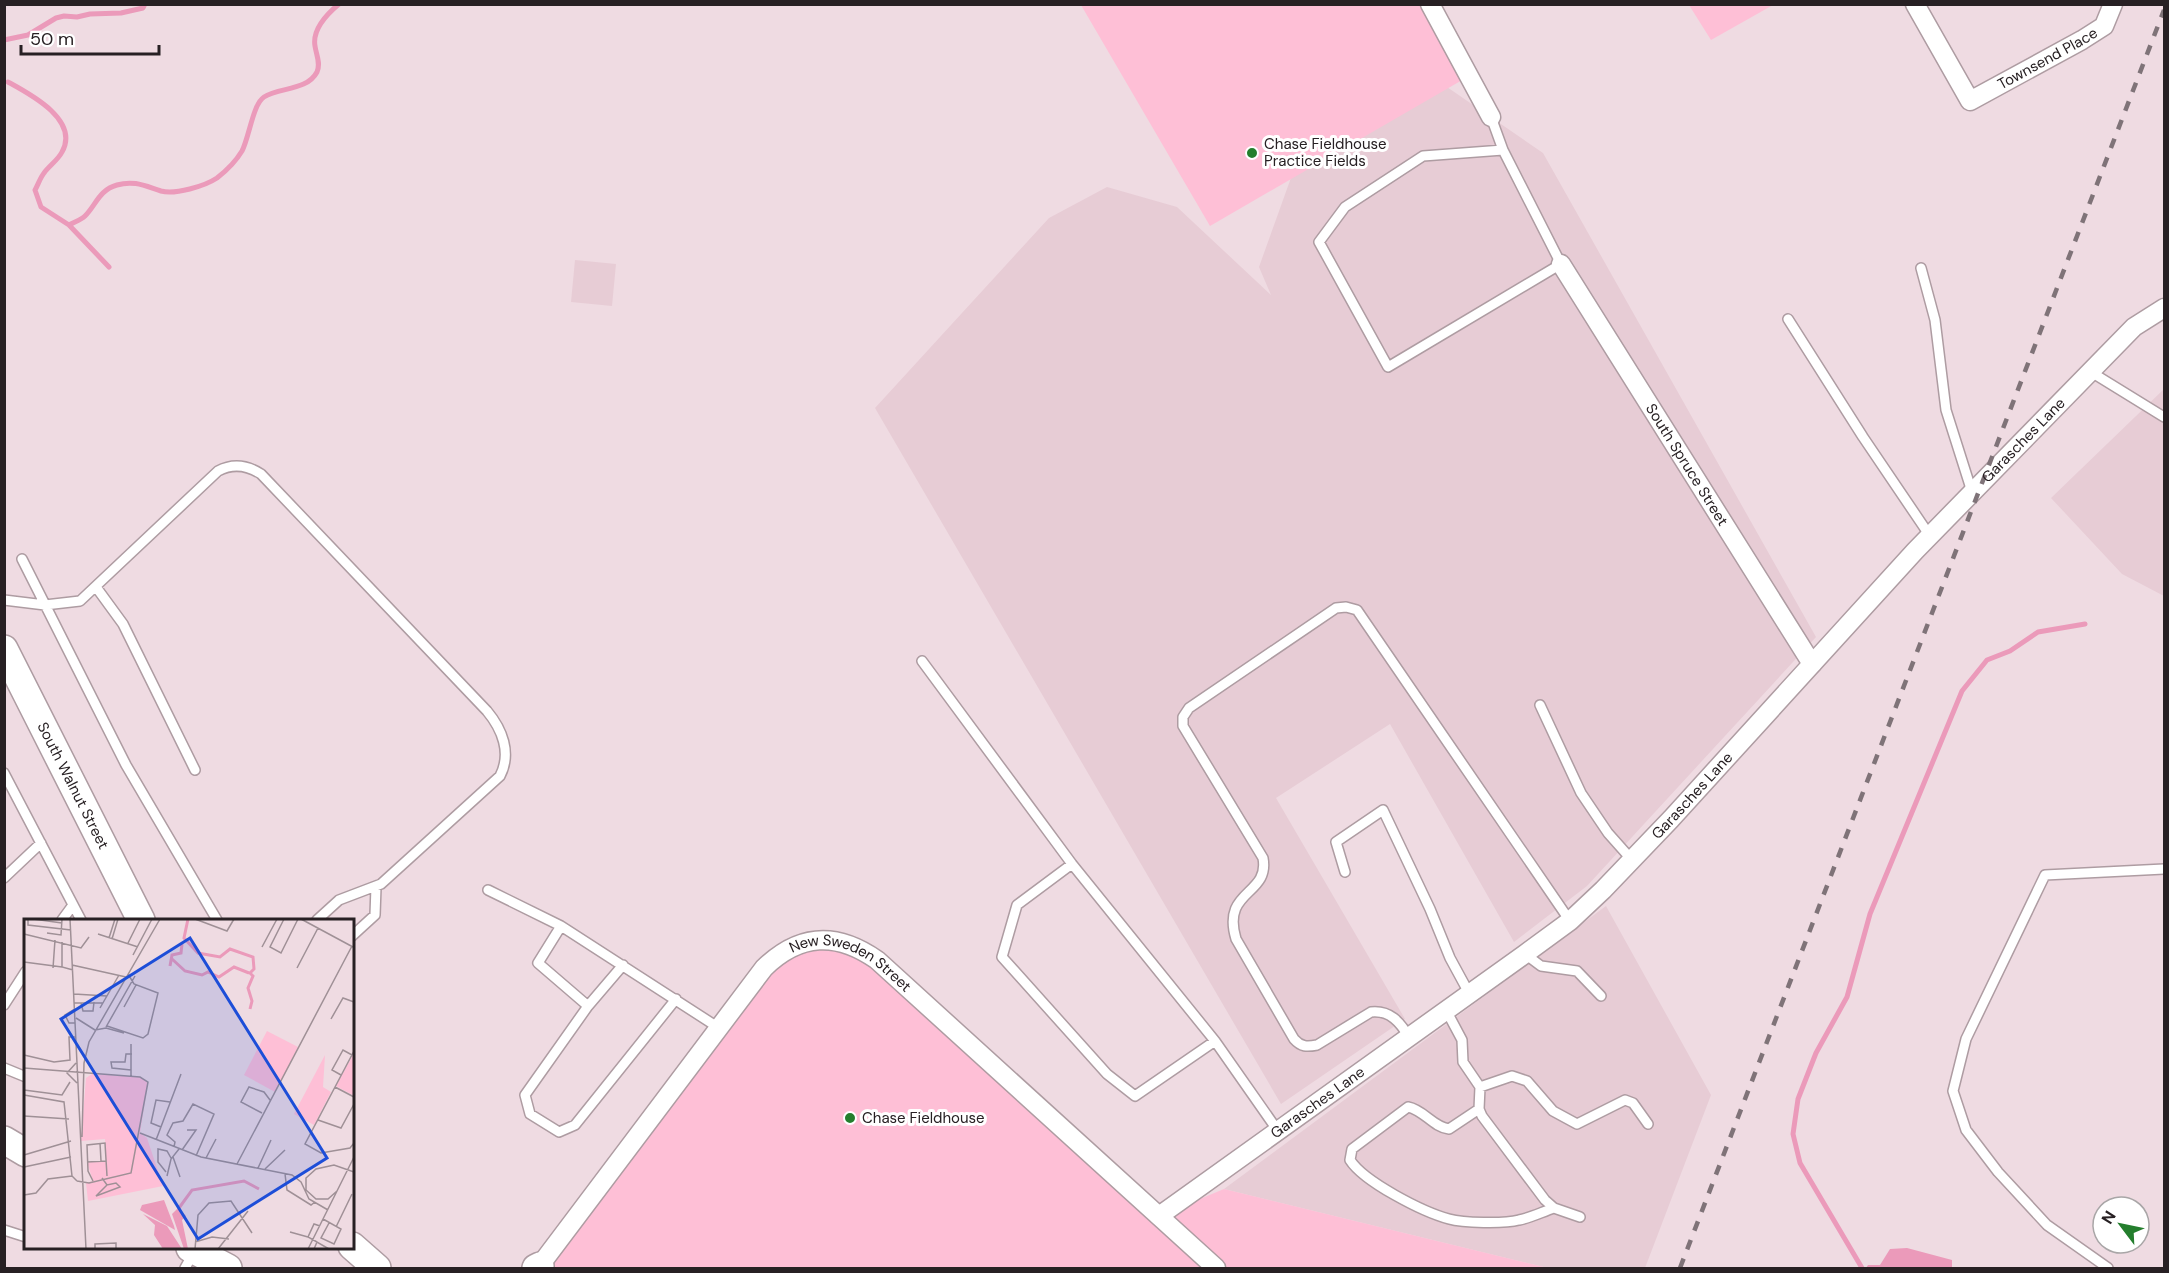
<svg xmlns="http://www.w3.org/2000/svg" width="2169" height="1273" viewBox="0 0 2169 1273" font-family="'DM Sans',sans-serif">
	<rect width="100%" height="100%" fill="#efdbe2"/>
	<path fill="#e7ccd5" d="M1412,63L1543,153L1816,637L1587,886L1514,942L1390,724L1276,798L1405,1019L1281,1104L875,408L1049,218L1107,187L1177,207L1271,295L1259,267L1311,122Z
		M575,260L616,264L612,306L571,302Z
		M2164,389V596L2122,574L2051,498Z
		M1606,906L1711,1095L1645,1268H1548L1224,1189Z"/>
	<path fill="#febfd6" d="M1081,5H1420L1464,79L1210,226Z
		M1689,5H1773L1711,40Z
		M849,944L1159,1216L1224,1189L1548,1268H538L777,955Z"/>
	<path fill="#eb9aba" d="M1907,1248L1952,1260V1268H1866L1868,1265H1880L1890,1249Z"/>
	<g fill="none" stroke-linecap="round" stroke-linejoin="round">
		<path stroke="#eb9aba" stroke-width="5" d="M4,40L28,35L56,18L64,16L77,17L90,14L121,13L143,8L145,4
			M8,82C30,94 80,120 62,152C58,160 49,166 44,173C40,178 38,185 35,190L41,207L69,225L109,267
			M69,225C74,222 81,220 85,216C96,205 99,190 117,185C134,180 145,186 161,191C175,195 205,186 217,178C226,171 236,161 242,151C249,138 253,104 264,97C279,87 307,91 317,72C321,63 316,54 315,46C312,29 327,14 339,4
			M1862,1268L1800,1163L1793,1134L1798,1099L1816,1053L1847,997L1870,914L1962,691L1987,660L2010,651L2038,632L2085,624"/>
		<g stroke="#ae9ca2" stroke-width="12">
			<path id="lane" d="M1491,117L1503,150L1561,264L1388,367L1319,242L1345,207L1423,156L1503,150
				M1921,268L1935,320L1946,410L1972,492
				M1788,319L1863,437L1930,536
				M2091,372L2164,417
				M22,559L126,765L217,920
				M96,587L123,624L195,770
				M4,600L45,605L80,601L218,471C233,463 247,465 261,474L487,711C502,729 512,753 500,776L381,884L339,900L317,920
				M922,661L1072,864L1215,1041L1278,1131
				M1540,705L1581,793L1608,833L1632,860
				M4,773L81,920
				M1072,864L1017,905L1002,957L1107,1074L1135,1096L1215,1041
				M1345,872L1336,842L1383,810L1430,909L1450,958L1469,993
				M4,878L41,843
				M488,890L561,926L719,1028
				M62,920L73,905
				M561,926L538,963L588,1006L525,1095L530,1114L559,1132L575,1125L676,999
				M352,936L375,915L376,887
				M1525,954L1541,966L1577,971L1601,996
				M4,1005L26,971
				M588,1006L623,965
				M1446,1010L1462,1040L1463,1062L1480,1087L1479,1109L1482,1116L1545,1200L1554,1208L1580,1217
				M1409,1037C1400,1022 1390,1010 1371,1012L1317,1045C1307,1047 1301,1047 1294,1039L1236,939C1221,889 1270,896 1263,858L1183,726V717L1189,708L1336,608L1346,607L1357,610L1570,921
				M4,1068L26,1077
				M1480,1087L1512,1076L1527,1081L1553,1111L1577,1124L1625,1100L1633,1103L1648,1124
				M1479,1109L1449,1129C1433,1127 1424,1110 1408,1107L1352,1149L1350,1160C1364,1182 1423,1212 1449,1219C1463,1223 1504,1224 1519,1220C1530,1218 1542,1212 1554,1208
				M4,1230L26,1237
				M185,1268L194,1252
				M2108,1268L2047,1225L1998,1172L1966,1130L1953,1091L1966,1039L2045,875L2164,869"/>
		</g>
		<g stroke="#ae9ca2" stroke-width="21">
			<g id="street">
				<path d="M1430,4L1491,117"/>
				<path id="s1" d="M1915,4L1970,101L2082,40L2104,26L2113,4"/>
				<path id="s2" d="M1561,264L1812,664"/>
				<path id="s3" d="M1159,1216L1525,954L1570,921L1603,890L1671,819L1915,551L2134,327L2164,308"/>
				<path id="s4" d="M538,1268L764,968C800,933 837,932 877,960L1216,1268"/>
			</g>
		</g>
		<g stroke="#ae9ca2" stroke-width="30">
			<g id="primary">
				<path id="s5" d="M4,649L141,920"/>
				<path d="M4,1140L26,1153"/>
				<path d="M352,1246L377,1268"/>
				<path d="M190,1248L228,1268"/>
				<path d="M536,1268L540,1266"/>
			</g>
		</g>
		<use href="#lane" stroke="#fff" stroke-width="9"/>
		<use href="#street" stroke="#fff" stroke-width="18"/>
		<use href="#primary" stroke="#fff" stroke-width="27"/>
		<path stroke="#7f7378" stroke-width="4.5" stroke-dasharray="10 10" stroke-linecap="butt" d="M1680,1268L2164,10"/>
	</g>
	<g fill="#247e2d" stroke="#fff" stroke-width="2">
		<circle cx="1252" cy="153" r="6"/>
		<circle cx="850" cy="1118" r="6"/>
	</g>
	<g text-anchor="middle" stroke-width="6" stroke-linejoin="round" paint-order="stroke">
		<g font-size="15" fill="#272023" stroke="#fff">
			<text dy="5" stroke="none"><textPath href="#s1" startOffset="200">Townsend Place</textPath></text>
			<text dy="5" stroke="none"><textPath href="#s3" startOffset="1167">Garasches Lane</textPath></text>
			<text dy="5" stroke="none"><textPath href="#s2" startOffset="237">South Spruce Street</textPath></text>
			<text dy="5" stroke="none"><textPath href="#s5" startOffset="153">South Walnut Street</textPath></text>
			<text dy="5" stroke="none"><textPath href="#s3" startOffset="681">Garasches Lane</textPath></text>
			<text dy="5" stroke="none"><textPath href="#s4" startOffset="476">New Sweden Street</textPath></text>
			<text dy="5" stroke="none"><textPath href="#s3" startOffset="195">Garasches Lane</textPath></text>
		</g>
		<g font-size="15" fill="#272023" stroke="#fff" text-anchor="start">
			<text x="1264" y="149">Chase Fieldhouse<tspan x="1264" dy="17">Practice Fields</tspan></text>
			<text x="862" y="1123">Chase Fieldhouse</text>
		</g>
	</g>
	<g transform="translate(24 919)">
		<rect width="330" height="330" fill="#efdbe2"/>
		<path d="M243,112L274,128L251,173L220,156ZM330,134V177L312,167ZM301,136L299,168L307,173L290,206L270,195ZM68,155L116,158L124,163L116,214L123,219L139,267L64,282L62,264L69,262L63,243L82,242L81,220L57,222L62,159Z" fill="#febfd6"/>
		<path d="M140,281L150,307L151,311L116,291L118,286ZM154,289L162,297L158,301L164,330H160L148,295ZM119,295L143,307L158,330H139L130,316L131,306Z" fill="#eb9aba"/>
		<path fill="none" stroke="#eb9aba" stroke-width="3" d="M164,0L160,19L174,34L196,38L206,30L229,38L230,50L226,54L229,57L224,69L228,82L226,90M148,40L161,52L178,56L184,53L195,58L210,48L225,54M146,47L148,36L157,34L158,25M155,289L168,271L220,262L235,270"/>
		<path fill="none" stroke="#9f9096" stroke-width="1.5" d="M4,0V6L47,11M9,0L38,4M46,0L62,330M171,0L203,12L210,0M260,0L246,28L257,34L274,0M277,0L329,28M23,14L37,16L38,0M0,15L57,29L65,18M74,15L114,28M85,19L91,0M88,20L94,0M38,23V48L49,51M104,24L116,0M238,28L253,0M109,36L128,0M0,43L38,48M48,46L102,58M29,49L31,21M273,49L294,9M50,75L83,77M50,84H79M57,84L59,92H69L70,83M100,88L112,66M76,89L95,56M51,90L41,96L45,104H51M52,99L71,111M307,100L319,79L330,83M83,107L119,119L124,115L134,74L110,65L104,55M82,108L111,57M71,111L82,109L100,114M107,125V157M330,132L281,225L297,234L326,229L330,224M0,136L30,143L46,141L45,118H51M52,144L43,154L53,164M0,149L116,158L124,163L107,254L65,264L53,262M107,151L88,149L87,143H101L102,135H108M317,156L308,151L319,131L328,136M311,168L330,178M0,171L38,176L46,163M0,176L40,183L48,257L53,262M238,194L217,183L225,168L240,173L246,181M0,197L45,200M294,201L317,209L330,185M137,208L127,204L132,181L146,183M116,214L177,238L268,256L277,263L285,280L304,291M58,218L60,144L65,123L136,0M132,221L157,155M76,224L77,242M150,228L151,223L143,216L149,204L159,202L169,185L190,195L172,237M158,231L172,211H163M0,236L47,222M149,238L156,258M182,239L192,220M63,243L82,242M213,245L328,27M0,248L47,238M234,249L247,221M241,250L261,231M142,253L134,243V230L143,232L147,239M261,255L263,271L287,286L291,283M143,257L147,240L155,230M78,259L83,266L92,264L96,268L72,277L83,266M69,262L64,252L63,226L81,224L83,257M313,272L304,280H292L282,271V259L292,250L310,246L330,253M0,276L12,274L24,260L48,257M299,300L317,310L310,325L297,319L305,304M312,308L328,275M266,313L284,318M171,323L188,318L205,320M293,323L284,318L290,305L296,307M71,330V325L92,324V330M171,330L174,296L185,284L207,282L228,314M194,330L224,292M284,330L330,238M290,330L293,323L305,330"/>
		<path fill="#1d4ed8" fill-opacity="0.15" stroke="#1d4ed8" stroke-width="3" d="M166,19L303,239L174,320L37,100Z"/>
		<rect width="330" height="330" fill="none" stroke="#272023" stroke-width="3"/>
	</g>
	<rect width="2169" height="1273" fill="none" stroke="#272023" stroke-width="12"/>
	<g transform="translate(2121 1225) rotate(302)"><circle r="28" fill="#ffffff" stroke="#a9a6a7" stroke-width="1.5"/>
	<path d="M0-4.5L10 22L0 15L-10 22Z" fill="#247e2d"/>
	<text y="-9" font-size="16" font-weight="bold" text-anchor="middle" fill="#272023">N</text>
	</g>
	<path d="M21 45v9h138v-9" fill="none" stroke="#272023" stroke-width="3"/>
	<text x="30" y="45" font-size="18" fill="#272023" stroke="#ffffff" stroke-width="4.5" paint-order="stroke">50 m</text>
</svg>
